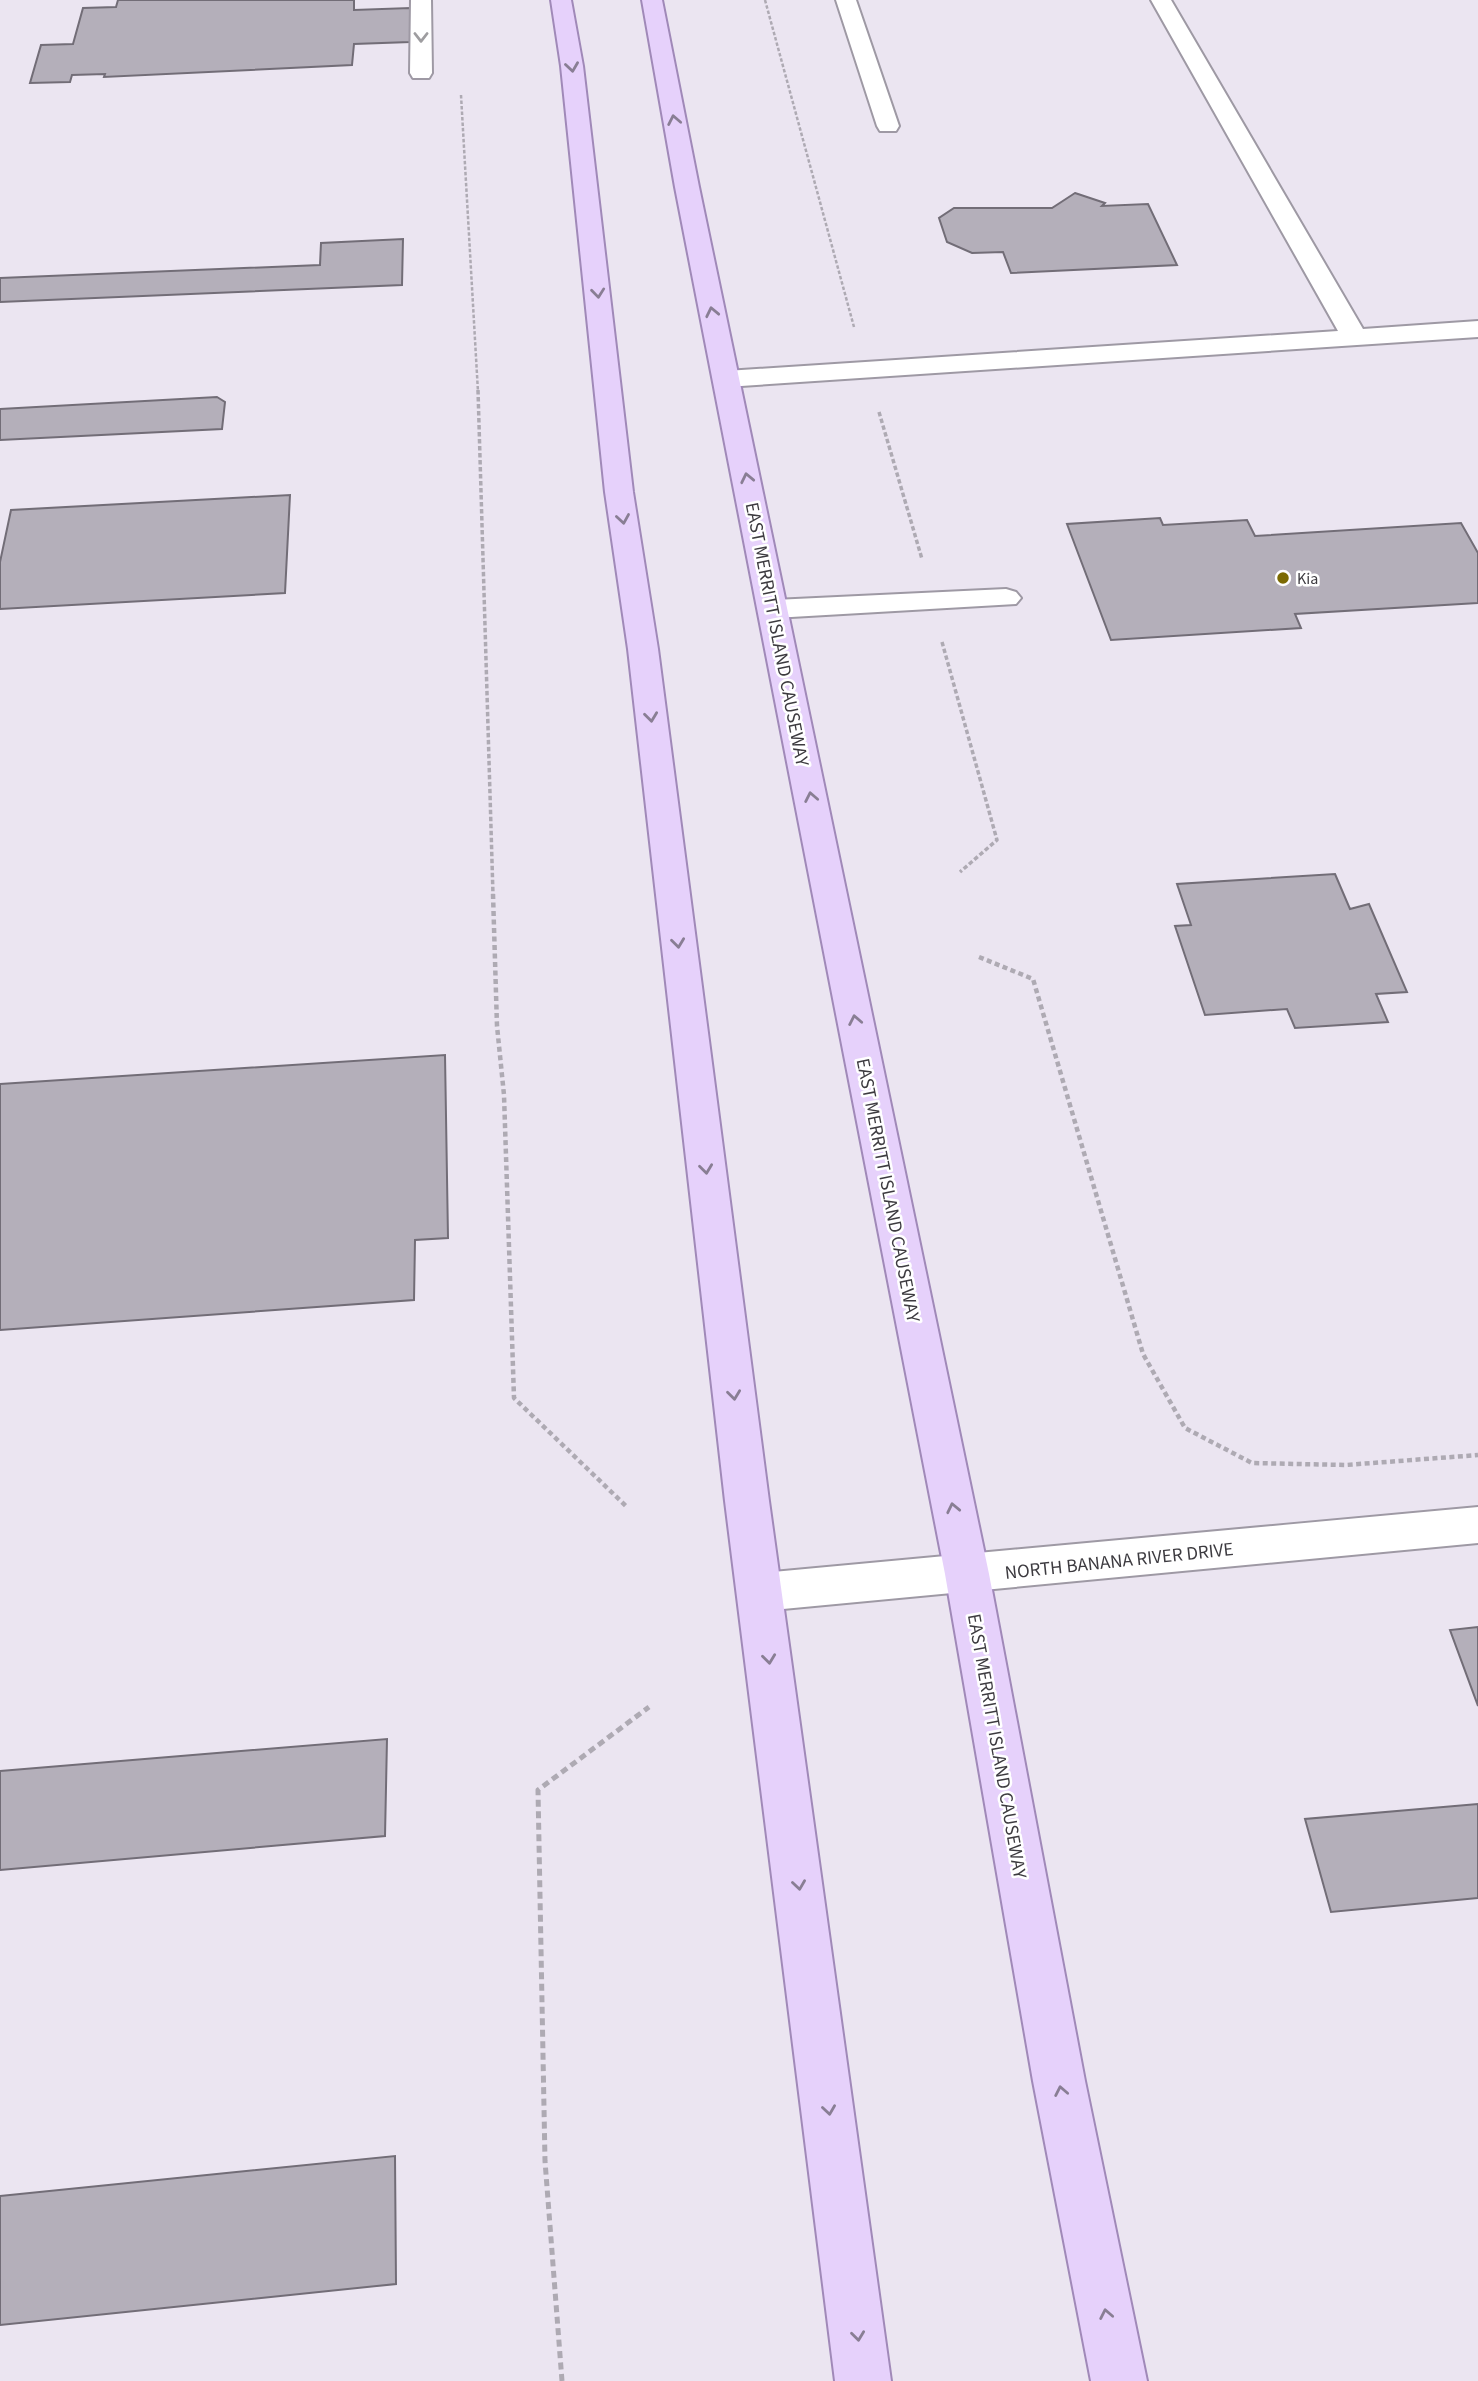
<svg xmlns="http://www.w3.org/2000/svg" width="1478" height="2381" viewBox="0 0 1478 2381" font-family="'Source Sans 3',sans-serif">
	<rect width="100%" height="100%" fill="#ebe5f1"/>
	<path fill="#b4afba" stroke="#726d77" stroke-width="2" d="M118,0H354V10L410,8V42L354,44L352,65L104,77L105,74L72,75L70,82L30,83L41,45L73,44L83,8L116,7Z
		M1075,193L1105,203L1102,206L1148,204L1177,265L1011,273L1003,252L972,253L947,242L939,218L954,208H1052Z
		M403,239L402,285L0,302V278L320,265L321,243Z
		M217,397L225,402L222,429L0,440V409Z
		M290,495L285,593L0,609V562L11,510Z
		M1160,518L1163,525L1247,520L1255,536L1461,523L1478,553V603L1295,614L1301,628L1111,640L1067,524Z
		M1335,874L1350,909L1369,904L1407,992L1376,994L1388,1022L1295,1028L1287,1009L1205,1015L1175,926L1191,925L1177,884Z
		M445,1055L448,1238L415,1240L414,1300L0,1330V1084Z
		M1478,1627V1706L1450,1630Z
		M387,1739L385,1836L0,1870V1771Z
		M1478,1804V1898L1331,1912L1305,1819Z
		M395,2156L396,2284L0,2325V2196Z"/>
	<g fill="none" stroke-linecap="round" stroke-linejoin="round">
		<g stroke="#9e99a4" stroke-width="4">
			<path id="minor" d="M411,0H431L432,73L429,78H413L410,73Z
				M836,0H856L899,126L896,131H880L877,126Z
				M1151,0H1171L1363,329L1478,321V337L726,387L717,385L713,379L717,373L726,371L1338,331Z
				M1006,589L1016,592L1021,598L1016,604L774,618L764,615L759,609L764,603L774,600Z
				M1478,1507V1543L761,1611L745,1605L739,1592L745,1579L761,1573Z"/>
		</g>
		<g stroke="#a089b8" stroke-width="4">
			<path id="major" d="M551,0H571L583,66L633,492L658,649L769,1501L891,2381H835L725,1501L628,649L605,492L561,66Z
				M642,0H662L699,187L989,1574L1085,2081L1147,2381H1091L1033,2081L945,1574L675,187Z"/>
		</g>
		<path stroke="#aeaab3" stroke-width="2.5" stroke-dasharray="3.5 2" stroke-linecap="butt" d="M765,0L854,327
			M461,95L478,392"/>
		<path stroke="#aeaab3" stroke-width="3.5" stroke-dasharray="4.5 2.5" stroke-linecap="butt" d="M478,390L493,895
			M879,412L922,559
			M942,642L997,840L960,872"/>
		<path stroke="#aeaab3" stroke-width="4.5" stroke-dasharray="5 3.5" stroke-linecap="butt" d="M493,894L497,1026L504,1095L514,1398L627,1507
			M979,957L1033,979L1143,1354L1185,1428L1252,1463L1346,1465L1478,1455"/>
		<path stroke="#aeaab3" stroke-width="5" stroke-dasharray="7 4.5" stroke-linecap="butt" d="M562,2381L545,2161L538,1790L649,1707"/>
		<use href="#minor" fill="#fff" fill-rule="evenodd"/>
		<use href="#major" fill="#e6d1fb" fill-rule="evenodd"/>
	</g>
	<defs><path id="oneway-chevron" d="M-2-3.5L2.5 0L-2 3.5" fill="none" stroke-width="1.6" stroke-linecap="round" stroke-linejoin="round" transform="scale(1.75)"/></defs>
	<use stroke="#9e9da0" href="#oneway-chevron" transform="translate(421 37) rotate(90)"/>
	<g stroke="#897e94">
		<use href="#oneway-chevron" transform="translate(572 67) rotate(82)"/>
		<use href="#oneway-chevron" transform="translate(674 120) rotate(-101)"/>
		<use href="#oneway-chevron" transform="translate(598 293) rotate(84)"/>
		<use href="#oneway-chevron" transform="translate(712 312) rotate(-102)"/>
		<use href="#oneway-chevron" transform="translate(747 478) rotate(-102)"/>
		<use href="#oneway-chevron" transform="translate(623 519) rotate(81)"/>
		<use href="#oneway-chevron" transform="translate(651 717) rotate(83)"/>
		<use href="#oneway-chevron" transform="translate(811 797) rotate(-101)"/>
		<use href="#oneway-chevron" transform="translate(678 943) rotate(83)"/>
		<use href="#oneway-chevron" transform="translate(855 1020) rotate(-101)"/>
		<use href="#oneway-chevron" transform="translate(706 1169) rotate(83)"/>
		<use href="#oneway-chevron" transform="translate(734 1395) rotate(83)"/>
		<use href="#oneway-chevron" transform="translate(953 1508) rotate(-102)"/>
		<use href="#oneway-chevron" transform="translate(769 1659) rotate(83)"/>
		<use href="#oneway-chevron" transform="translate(799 1885) rotate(82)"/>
		<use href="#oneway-chevron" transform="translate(1061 2091) rotate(-101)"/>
		<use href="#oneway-chevron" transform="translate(829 2110) rotate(82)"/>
		<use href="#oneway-chevron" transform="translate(1106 2314) rotate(-101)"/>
		<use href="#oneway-chevron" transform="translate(858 2336) rotate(83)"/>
	</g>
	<circle fill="#7c6a03" stroke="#fff" stroke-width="2.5" cx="1283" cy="578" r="7"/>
	<g text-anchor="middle" stroke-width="5" stroke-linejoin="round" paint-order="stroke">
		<g font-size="16" fill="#3d3b40" stroke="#fff" text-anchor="start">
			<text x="1297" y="584">Kia</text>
		</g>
		<g font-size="19" fill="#3d3b40" stroke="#fff">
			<text transform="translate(778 634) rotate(79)" y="7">EAST MERRITT ISLAND CAUSEWAY</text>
			<text transform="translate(889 1190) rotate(79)" y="7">EAST MERRITT ISLAND CAUSEWAY</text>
			<text transform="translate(1119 1560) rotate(-6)" y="7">NORTH BANANA RIVER DRIVE</text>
			<text transform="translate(998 1746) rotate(80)" y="7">EAST MERRITT ISLAND CAUSEWAY</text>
		</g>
	</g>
</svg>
